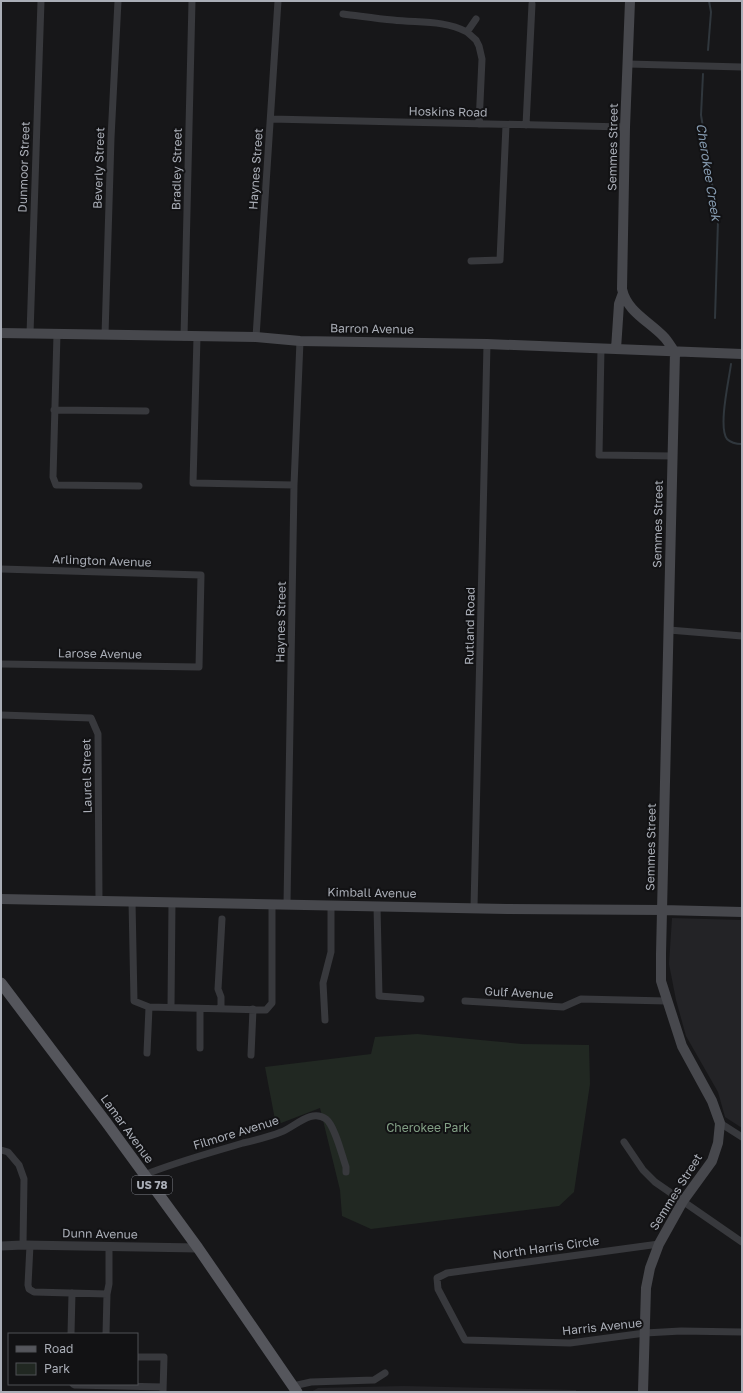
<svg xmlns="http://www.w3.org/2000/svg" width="743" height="1393" viewBox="0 0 743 1393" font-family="'Golos Text',sans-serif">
	<rect width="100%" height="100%" fill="#171719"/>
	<path fill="#232326" d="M672,918L742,920V1128L725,1117L718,1092L686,1036L676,1000L669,964Z
		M404,1386L576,1390V1392H311L318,1388Z"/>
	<path fill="#212822" d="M417,1034L522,1044L589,1045L590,1084L574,1192L559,1206L371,1229L342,1216L340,1190L320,1108L276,1125L265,1067L371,1054L375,1037Z"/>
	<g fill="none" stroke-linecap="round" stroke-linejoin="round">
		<path stroke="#30373d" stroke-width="2" d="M708,50L711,12L709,1
			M703,74L701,115L718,221L715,318
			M731,364C729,380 718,427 727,439C731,443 737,444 742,444"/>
		<path stroke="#38393d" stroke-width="7" d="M343,14C360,16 377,19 393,20C419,23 444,20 467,32L476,19
			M467,32L476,40L479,46L482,59L479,124
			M628,64L742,67
			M271,119L625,127
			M526,125L532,4
			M471,261L500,260L506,125
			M30,334L41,1
			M57,334L53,477L56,485L139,486
			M105,335L111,138L118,1
			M184,337L192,1
			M197,337L193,483L294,485
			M256,337L278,1
			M601,348L599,455L673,456
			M54,410L146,411
			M1,569L201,575L199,667L1,664
			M669,630L742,636
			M1,715L91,718L98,734L99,901
			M132,901L134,1001L149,1007L266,1010L272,1003V904
			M287,904L294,485L300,341
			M377,906L379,996L421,999
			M474,908L487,344
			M465,1001L563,1007L581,999L667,1001
			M171,1007L172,902
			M221,1009V997L218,989L222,919
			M325,1020L323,983L331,952V905
			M200,1048V1009
			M147,1053L149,1007
			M251,1055L253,1009
			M720,1123L742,1137
			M624,1142L643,1170L655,1182L742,1242
			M1,1150L8,1152L19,1165L24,1179L23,1245
			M144,1175C176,1162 210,1153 243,1143C256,1140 269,1137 281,1132C295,1127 311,1108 326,1119C335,1126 342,1156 346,1167V1172
			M659,1244L447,1273L437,1278L438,1289L465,1340L570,1343L645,1333L681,1331L742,1332
			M30,1245L28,1285L29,1289L34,1292L107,1294
			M71,1334L72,1293
			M106,1334L107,1294L109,1284V1246
			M137,1357H164L163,1392
			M73,1384L75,1385L163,1387
			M293,1386L311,1382L374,1380L385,1373"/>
		<path stroke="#38393d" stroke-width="9" d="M1,1246L23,1245L198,1248"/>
		<path stroke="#47484d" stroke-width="10" d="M630,1L625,127L622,289C627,312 649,321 664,337C668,341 671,347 675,352L661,954V981L682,1046L712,1101L720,1123L718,1143L712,1161L683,1201L659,1244L650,1268L646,1288L643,1392
			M1,333L256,337L300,341L487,344L742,354
			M616,349L619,304L623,293
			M1,899L507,909L662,910L742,912"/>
		<path stroke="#55565c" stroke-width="11" d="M1,983L106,1122L198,1248L297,1392"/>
	</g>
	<g text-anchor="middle" stroke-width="4" stroke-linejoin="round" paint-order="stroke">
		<rect fill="#121214" stroke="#7c7f86" stroke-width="1" x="132" y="1176" width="40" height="18" rx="3"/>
		<g font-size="11" font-weight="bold" fill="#aaaeb7">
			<text x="152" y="1189">US 78</text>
		</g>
		<g font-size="12" fill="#aaaeb7" stroke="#121214">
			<text transform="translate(448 112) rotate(1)" y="4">Hoskins Road</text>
			<text transform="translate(613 147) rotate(-89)" y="4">Semmes Street</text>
			<text transform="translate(24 167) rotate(-88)" y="4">Dunmoor Street</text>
			<text transform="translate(99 168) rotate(-88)" y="4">Beverly Street</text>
			<text transform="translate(177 169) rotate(-89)" y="4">Bradley Street</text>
			<text transform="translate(256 169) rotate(-86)" y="4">Haynes Street</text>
			<text transform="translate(372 329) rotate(1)" y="4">Barron Avenue</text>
			<text transform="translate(658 524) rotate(-89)" y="4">Semmes Street</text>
			<text transform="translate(102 561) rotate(2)" y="4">Arlington Avenue</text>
			<text transform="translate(281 622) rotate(-89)" y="4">Haynes Street</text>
			<text transform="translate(470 626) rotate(-89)" y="4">Rutland Road</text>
			<text transform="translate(100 654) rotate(1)" y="4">Larose Avenue</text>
			<text transform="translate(87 776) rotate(-91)" y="4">Laurel Street</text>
			<text transform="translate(651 847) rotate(-89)" y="4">Semmes Street</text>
			<text transform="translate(372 893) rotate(1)" y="4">Kimball Avenue</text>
			<text transform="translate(519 993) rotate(3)" y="4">Gulf Avenue</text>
			<text transform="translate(127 1129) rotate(54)" y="4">Lamar Avenue</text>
			<text transform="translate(236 1133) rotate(-17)" y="4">Filmore Avenue</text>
			<text transform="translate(676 1192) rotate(-58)" y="4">Semmes Street</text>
			<text transform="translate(100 1234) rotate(1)" y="4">Dunn Avenue</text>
			<text transform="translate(546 1248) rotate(-8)" y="4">North Harris Circle</text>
			<text transform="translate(602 1327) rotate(-6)" y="4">Harris Avenue</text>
		</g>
		<g font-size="12" fill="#83a086" stroke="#121214">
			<text x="428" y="1132">Cherokee Park</text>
		</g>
		<g font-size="13" font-style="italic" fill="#859aaf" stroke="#121214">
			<text transform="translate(709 172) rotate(81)" y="5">Cherokee Creek</text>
		</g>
	</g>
	<rect width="743" height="1393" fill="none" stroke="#aaaeb7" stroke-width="4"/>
	<rect x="8" y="1333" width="130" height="52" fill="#121214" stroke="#4f5055"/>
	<rect x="16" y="1346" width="20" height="6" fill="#55565c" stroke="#4f5055"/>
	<text x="44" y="1353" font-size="12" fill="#aaaeb7">Road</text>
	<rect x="16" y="1363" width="20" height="12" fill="#212822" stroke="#4f5055"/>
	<text x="44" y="1373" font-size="12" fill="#aaaeb7">Park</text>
</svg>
